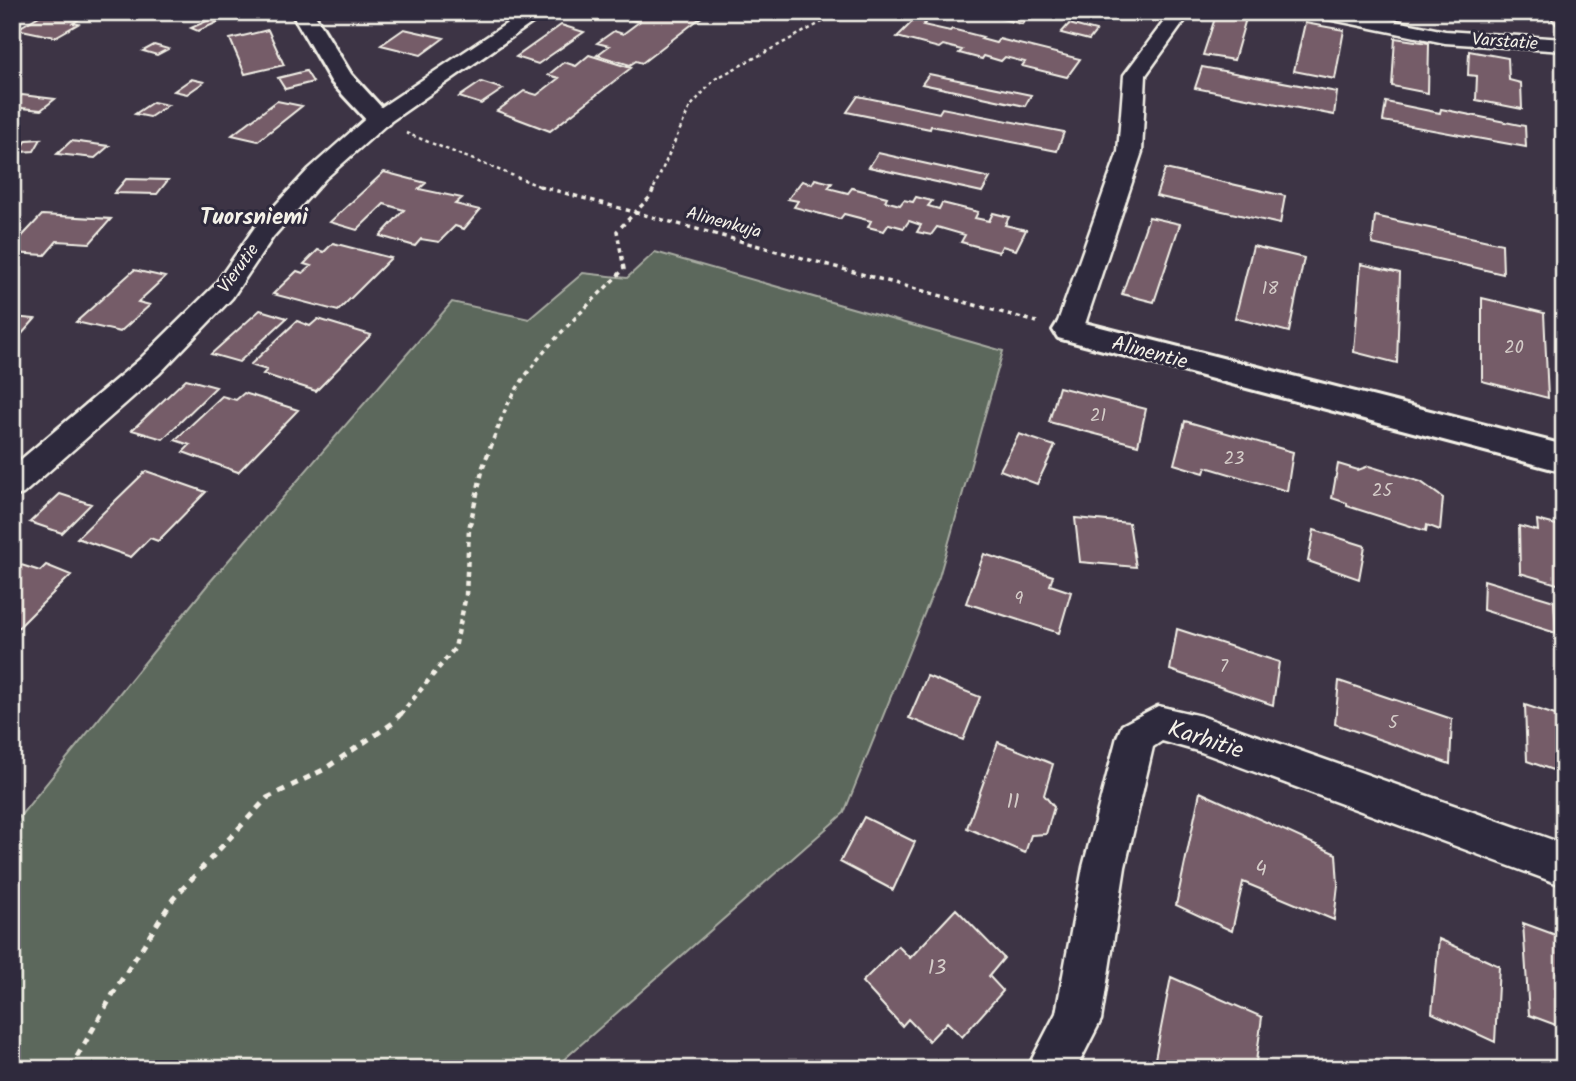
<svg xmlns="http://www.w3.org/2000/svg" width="1576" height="1081" viewBox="0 0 1576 1081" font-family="Kalam,sans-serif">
	<rect width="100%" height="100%" fill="#3d3445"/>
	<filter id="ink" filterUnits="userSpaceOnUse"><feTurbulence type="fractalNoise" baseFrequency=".0143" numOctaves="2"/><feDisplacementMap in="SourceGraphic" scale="14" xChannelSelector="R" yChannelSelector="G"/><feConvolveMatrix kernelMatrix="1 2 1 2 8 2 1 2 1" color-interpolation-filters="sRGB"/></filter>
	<g filter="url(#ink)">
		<path fill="#5c675c" stroke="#a8aca2" stroke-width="2" d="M655,252L1003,351L939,577L844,813L553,1069H12V826L209,583L452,302L529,319L583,273L627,278Z"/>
		<path fill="#745b67" stroke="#f4f1e8" stroke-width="2" d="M46,12H91L73,23L78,24L55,37L17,29Z
			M638,12H708L642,63L636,61L630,65L597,55L609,46L597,43L614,31L623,34L639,22L628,19Z
			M975,12H1021L1030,14L1022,24Z
			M1217,12L1247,15L1234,60L1203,55Z
			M1467,12H1519L1520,21L1491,18Z
			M1548,14H1564V28H1559Z
			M916,18L927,21L923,25L950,31L952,29L983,37L981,39L996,43L999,39L1080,59L1067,77L1022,66L1025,62L1005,57L1001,61L984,56L982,59L959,53L962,50L943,45L939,48L897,37Z
			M211,19L218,22L198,31L191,28Z
			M1305,23L1344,30L1335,79L1294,71Z
			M1069,24L1096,31L1089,40L1061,33Z
			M561,25L584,32L538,64L516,57Z
			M404,29L444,38L421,55L381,45Z
			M268,30L284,65L245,74L230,39Z
			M1395,38L1429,43L1428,93L1392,86Z
			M154,45L168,49L157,55L143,51Z
			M1469,51L1508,58L1509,80L1521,83L1522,109L1476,100L1477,76L1468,75Z
			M589,55L631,68L550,131L497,111L524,91L537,95L559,78L548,75L564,62L576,66Z
			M1202,67L1337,92L1334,115L1195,88Z
			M306,71L313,82L285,89L278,78Z
			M929,74L1031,95L1025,106L922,84Z
			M191,79L204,82L187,94L174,91Z
			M481,82L503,89L481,104L459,97Z
			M22,95L55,99L41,110L12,107V102Z
			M858,96L939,113L942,108L1064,132L1057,151L931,126L930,129L847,112Z
			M277,101L302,106L258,141L232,135Z
			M153,102L168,105L150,117L135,114Z
			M1386,102L1440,113L1441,109L1525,126L1526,147L1383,121Z
			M41,139L34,151L19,152L27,140Z
			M71,141L109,146L95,158L57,154Z
			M878,153L990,178L982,192L869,167Z
			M1165,169L1285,196L1280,224L1156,196Z
			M384,172L426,183L419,189L462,198L455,204L480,210L464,229L455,226L439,242L421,239L415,246L380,236L404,210L384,204L357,230L330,222Z
			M126,179L168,180L157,194L114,193Z
			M815,179L832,183L828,188L848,193L852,188L887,197L885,201L900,205L904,200L913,202L916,197L932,201L928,206L939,209L942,203L978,212L975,218L989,221L993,213L1009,217L1005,225L1026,230L1016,250L1002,246L999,252L961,242L965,235L937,227L931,235L917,232L921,225L909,221L904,228L889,224L884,231L868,227L871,221L844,214L840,219L794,207L798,201L788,199L802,181L812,184Z
			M42,215L111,219L90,243L57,241L45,255L12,253V247Z
			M1375,216L1502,244L1503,274L1372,244Z
			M1149,217L1180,224L1154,302L1122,294Z
			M333,243L391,258L338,311L273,294L297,271L303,273L311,266L304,264L318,250L324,252Z
			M1253,246L1304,258L1289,332L1235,318Z
			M1361,264L1400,273L1397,363L1354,352Z
			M134,270L165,277L138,302L150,305L120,332L76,322Z
			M1482,298L1544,313L1548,398L1482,381Z
			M260,310L287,318L239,362L211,354Z
			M12,317L35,319L21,335L12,334Z
			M318,319L371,335L316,391L263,374L267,370L250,365L297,321L310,326Z
			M186,379L216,387L163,439L132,430Z
			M1059,387L1146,409L1138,445L1049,422Z
			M244,393L298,410L238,472L183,452L190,445L175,440L222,396L236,400Z
			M1185,421L1293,452L1287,491L1206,467L1204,473L1174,464Z
			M1019,434L1055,446L1037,484L1000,470Z
			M1338,464L1358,470L1369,466L1421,482L1443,498L1440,530L1427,525L1426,531L1347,506V503L1332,498Z
			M146,471L206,492L158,541L150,538L131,557L77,538Z
			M60,494L91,504L62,533L30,522Z
			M1075,518L1129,523L1136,567L1080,562Z
			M1537,520L1564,527V586L1520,573L1519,526L1538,531Z
			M1314,530L1365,546L1359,579L1308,561Z
			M984,554L1053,576L1050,585L1071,592L1059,633L966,603Z
			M12,562L40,571L46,565L71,575L12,634Z
			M1484,580L1554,601L1556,633L1483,610Z
			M1177,629L1279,662L1273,705L1170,670Z
			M927,676L980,697L963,740L909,718Z
			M1339,681L1452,719L1450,764L1335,724Z
			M1525,705L1564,718V774L1527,761Z
			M998,742L1053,764L1044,795L1054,807L1046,834L1031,835L1025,853L967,828Z
			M1200,792L1336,854L1338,885L1334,920L1243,882L1232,931L1176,905Z
			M864,817L915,842L893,890L840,862Z
			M956,909L1004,958L989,976L1003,991L962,1037L947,1022L929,1041L908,1019L902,1026L862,982L898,946L910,958Z
			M1523,923L1564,938V1028L1529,1015Z
			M1439,939L1499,966L1495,1042L1432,1013Z
			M1171,977L1262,1017L1255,1069H1153Z"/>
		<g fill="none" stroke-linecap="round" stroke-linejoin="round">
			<g stroke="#f4f1e8" stroke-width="5">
				<path id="minor" d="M524,12H548L387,124L325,179L273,237L232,298L159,374L23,494L12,497V467L139,360L214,286L255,227L309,169L371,114Z
					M1171,12H1191L1146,75L1142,152L1083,330L1079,337L1069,339L1059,337L1055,330L1118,152L1124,75Z
					M1313,12H1353L1445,31L1564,39V51L1445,43L1323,18Z
					M1158,706L1201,716L1564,844V886L1201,752L1162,741L1153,747L1125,867L1101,1020L1076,1069H1027L1056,1013L1083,867L1117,737L1122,725Z"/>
			</g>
			<g stroke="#f4f1e8" stroke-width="6">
				<path id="tertiary" d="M291,12H313L351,74L392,119L388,124L379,127L370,124L332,83Z
					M1069,319L1564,445V472L1058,338L1053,330L1058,322Z"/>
			</g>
			<path stroke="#f4f1e8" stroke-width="2.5" stroke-dasharray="3.5 3.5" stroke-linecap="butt" d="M406,133L544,188
				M654,188L690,107L715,79L841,12"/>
			<path stroke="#f4f1e8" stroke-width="3.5" stroke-dasharray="4.5 4.5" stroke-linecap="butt" d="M539,186L1037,322
				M500,422C524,361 580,315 624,269L617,231L650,197L655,186"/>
			<path stroke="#f4f1e8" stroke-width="4.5" stroke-dasharray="5 5" stroke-linecap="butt" d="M400,715L455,648L466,595L469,529L483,467L501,420"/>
			<path stroke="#f4f1e8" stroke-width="5" stroke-dasharray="7 7" stroke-linecap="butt" d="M70,1069L117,987L173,899L267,798L323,770L393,723L401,713"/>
			<use href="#minor" fill="#2f2a3d" fill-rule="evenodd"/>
			<use href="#tertiary" fill="#2f2a3d" fill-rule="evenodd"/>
		</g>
	</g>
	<g text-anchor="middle" stroke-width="6" stroke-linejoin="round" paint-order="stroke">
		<g font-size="18" fill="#f4f1e8" stroke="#2f2a3d">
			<text transform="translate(1505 41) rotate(4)" y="6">Varstatie</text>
			<text transform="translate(724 222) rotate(15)" y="6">Alinenkuja</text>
			<text transform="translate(238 268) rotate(-54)" y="6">Vierutie</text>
		</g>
		<g font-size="18" fill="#d4ccc8">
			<text x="1270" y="294">18</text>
			<text x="1514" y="353">20</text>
			<text x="1098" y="421">21</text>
			<text x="1234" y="464">23</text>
			<text x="1382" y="496">25</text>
			<text x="1019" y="604">9</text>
			<text x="1224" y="672">7</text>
			<text x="1393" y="728">5</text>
		</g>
		<g font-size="21" fill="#f4f1e8" stroke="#2f2a3d">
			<text transform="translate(1150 352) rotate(15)" y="7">Alinentie</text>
		</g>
		<g font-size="21" fill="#d4ccc8">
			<text x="1013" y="808">11</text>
			<text x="1261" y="875">4</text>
			<text x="937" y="974">13</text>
		</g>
		<g font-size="23" font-weight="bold" fill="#f4f1e8" stroke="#2f2a3d">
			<text x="254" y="224">Tuorsniemi</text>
		</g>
		<g font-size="24" fill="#f4f1e8" stroke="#2f2a3d">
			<text transform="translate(1206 739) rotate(18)" y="8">Karhitie</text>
		</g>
	</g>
	<rect width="1576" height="1081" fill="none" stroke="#2f2a3d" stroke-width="42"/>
	<rect x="21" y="21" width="1534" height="1039" fill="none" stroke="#f4f1e8" stroke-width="2.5" filter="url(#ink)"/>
</svg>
